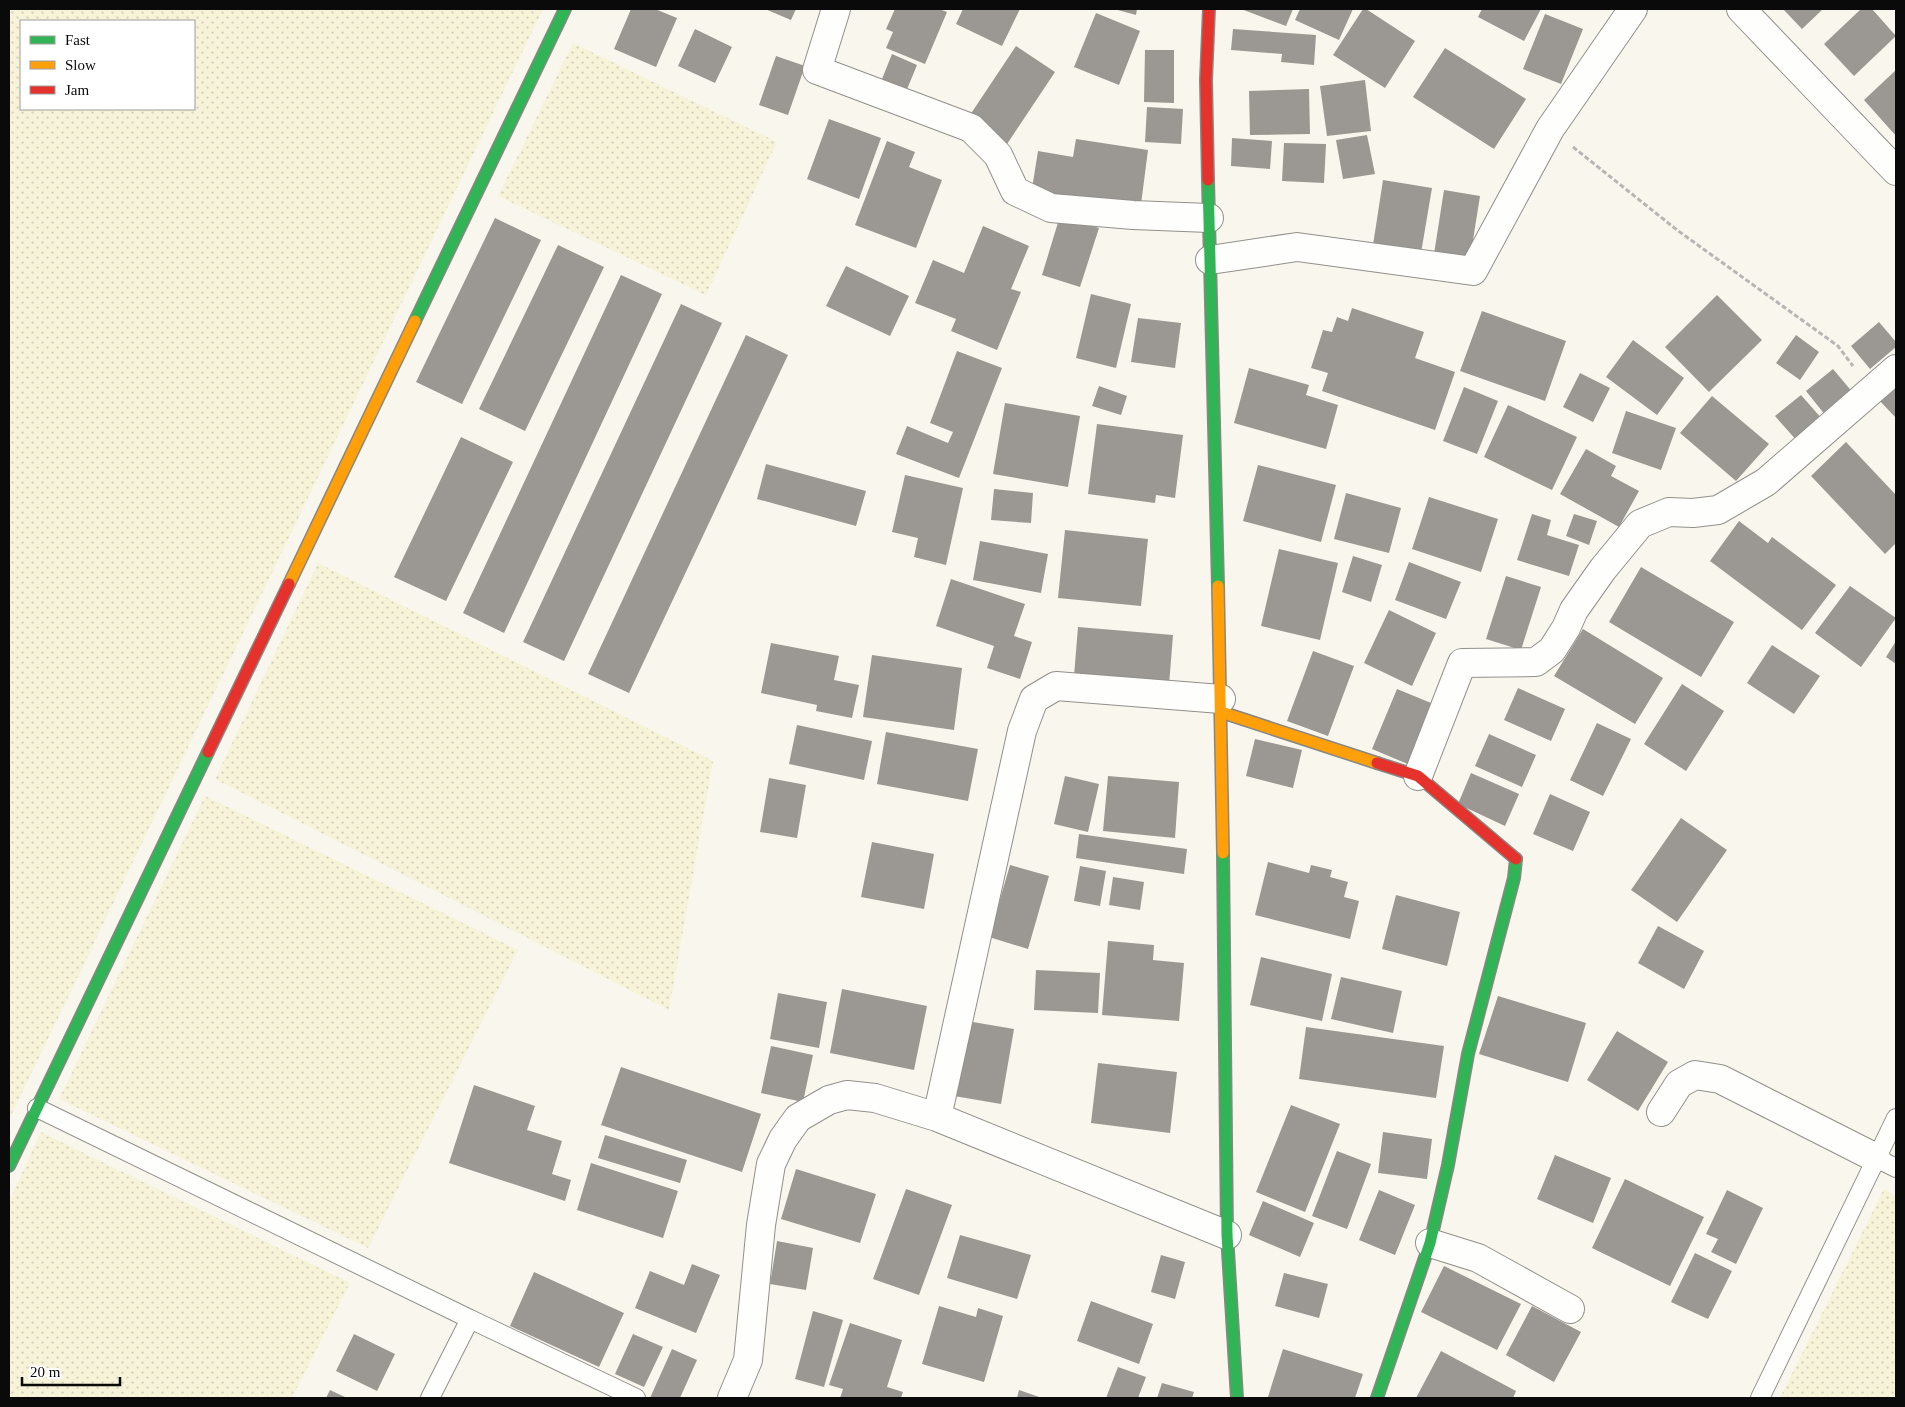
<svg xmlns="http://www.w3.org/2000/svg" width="1905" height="1407" viewBox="0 0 1905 1407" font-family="Georgia,serif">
	<defs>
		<pattern id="farmland-dots" width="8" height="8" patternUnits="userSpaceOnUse" patternTransform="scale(1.25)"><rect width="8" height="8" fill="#f6f3d9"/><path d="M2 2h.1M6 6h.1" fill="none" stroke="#d2cfb9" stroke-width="1.8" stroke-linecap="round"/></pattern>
	</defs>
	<rect width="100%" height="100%" fill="#f9f6ed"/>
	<path fill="url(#farmland-dots)" fill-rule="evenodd" d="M9,9H543L9,1120ZM194,21V109H21V21Z
		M573,43L777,142L706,295L498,196Z
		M318,563L713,761L669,1010L215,779Z
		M205,796L518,950L368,1248L59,1099Z
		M41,1132L350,1283L292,1398H9V1201Z
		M1884,1189L1896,1196V1398H1780Z"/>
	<path fill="#9b9893" d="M631,9H655L677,18L656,67L614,49Z
		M765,9H796L791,20Z
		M895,9H939L947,12L925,64L886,48L893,32L886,29Z
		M963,9H1020L1002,46L956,24Z
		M1114,9H1137L1136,15Z
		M1241,9H1293L1286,26Z
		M1300,9H1353L1339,40L1295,20Z
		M1363,9H1366L1415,41L1385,88L1333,55Z
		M1482,9H1541L1524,41L1478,17Z
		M1783,9H1823L1802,29Z
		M1861,9H1872L1896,36L1854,76L1824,44Z
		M1096,13L1140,31L1119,85L1074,67Z
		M1545,14L1583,29L1561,84L1523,69Z
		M695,29L732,47L715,83L678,66Z
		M1233,29L1316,35L1314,65L1281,62L1282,54L1231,50Z
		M1016,46L1055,72L1007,144L968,118Z
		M1445,48L1526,99L1494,149L1413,97Z
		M1145,50H1174V103L1144,102Z
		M892,54L917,65L903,99L878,89Z
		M776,56L805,66L788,115L759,105Z
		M1896,70V136L1864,100Z
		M1365,80L1371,131L1327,136L1320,86Z
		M1309,89L1310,134L1250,135L1249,91Z
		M1147,107L1183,109L1181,144L1145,142Z
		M829,119L881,138L859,199L807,179Z
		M1367,135L1375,174L1343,179L1336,140Z
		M1232,138L1272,141L1270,169L1231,166Z
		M1076,139L1148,150L1140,212L1031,195L1038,151L1073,157Z
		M887,141L915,152L909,167L942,180L916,248L855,225Z
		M1284,143L1326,144L1324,183L1282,181Z
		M1383,180L1432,188L1421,253L1373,245Z
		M1444,190L1480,196L1470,259L1434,254Z
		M1060,216L1099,228L1080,287L1042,275Z
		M495,218L541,240L462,404L416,382Z
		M983,226L1029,246L1011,289L1021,292L997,350L951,331L956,319L915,303L933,260L964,273Z
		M558,245L604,267L525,431L479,409Z
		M846,266L909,296L890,336L826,306Z
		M621,275L662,294L504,633L463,613Z
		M1091,294L1131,304L1116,368L1076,358Z
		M1717,295L1762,340L1709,392L1665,347Z
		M681,304L722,323L564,661L523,642Z
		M1352,308L1424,332L1415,358L1455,372L1435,430L1322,391L1328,373L1311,368L1323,330L1332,332L1337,317L1348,321Z
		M1482,311L1566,341L1545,401L1460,371Z
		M1138,318L1181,323L1175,368L1131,362Z
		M1879,322L1896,342V347L1870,369L1851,346Z
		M746,335L788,355L629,693L588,674Z
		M1796,335L1819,352L1800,380L1776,363Z
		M1633,340L1684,378L1657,415L1606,377Z
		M957,351L1002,368L959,478L896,454L907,426L948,443L953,432L930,423Z
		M1249,368L1309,385L1306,395L1338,405L1326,449L1234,423Z
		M1833,369L1854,394L1826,416L1806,391Z
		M1580,373L1610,388L1593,422L1563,407Z
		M1896,385V418L1879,400Z
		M1099,386L1127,396L1121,415L1092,406Z
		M1464,387L1498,401L1477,454L1443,441Z
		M1801,395L1823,420L1798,442L1775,416Z
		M1712,396L1769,444L1736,481L1680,433Z
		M1005,403L1080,416L1068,487L993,474Z
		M1508,405L1577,437L1552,490L1484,457Z
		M1626,411L1676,428L1661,470L1612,453Z
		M1097,424L1183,435L1175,498L1156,495L1155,503L1088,494Z
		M461,437L513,462L446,601L394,577Z
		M1846,442L1896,495V543L1885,554L1811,476Z
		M1586,449L1616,466L1611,476L1639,491L1619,527L1560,494Z
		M766,464L866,491L856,526L757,499Z
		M1258,465L1336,485L1321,542L1243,521Z
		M905,475L963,488L946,565L914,557L918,538L892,532Z
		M994,489L1033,493L1031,523L991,520Z
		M1346,493L1401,508L1389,553L1334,539Z
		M1429,497L1498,519L1481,572L1412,549Z
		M1532,514L1551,520L1547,535L1579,545L1569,576L1517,560Z
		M1574,514L1597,521L1589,545L1566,536Z
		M1739,521L1768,543L1772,537L1836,585L1802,630L1710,561Z
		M1065,530L1148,539L1141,606L1058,598Z
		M980,541L1048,554L1041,593L973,580Z
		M1279,549L1338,563L1320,640L1261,626Z
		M1353,556L1382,565L1371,602L1342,592Z
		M1409,562L1461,582L1446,619L1395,600Z
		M1641,567L1734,622L1701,677L1609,622Z
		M1506,576L1541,587L1521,650L1486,639Z
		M951,579L1025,604L1014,636L1032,642L1020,679L987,668L994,646L936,626Z
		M1850,586L1896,618L1861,667L1815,633Z
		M1389,610L1436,633L1412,686L1364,663Z
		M1078,627L1173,635L1169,685L1074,676Z
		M1583,629L1663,678L1635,724L1554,676Z
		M1896,641V664L1886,657Z
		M771,643L839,656L834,680L859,685L852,718L816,711L817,705L761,693Z
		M1772,645L1820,676L1794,714L1747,683Z
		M1313,651L1354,666L1328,736L1287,721Z
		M872,655L962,668L954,730L863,717Z
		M1682,684L1724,711L1686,771L1644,744Z
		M1518,688L1565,709L1551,741L1504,720Z
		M1397,689L1436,705L1410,765L1372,749Z
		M1597,723L1631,739L1603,796L1570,780Z
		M797,725L872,741L864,780L789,764Z
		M886,732L978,749L968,801L877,784Z
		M1489,734L1536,755L1522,787L1475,766Z
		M1255,739L1302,750L1293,788L1246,776Z
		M1471,773L1519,794L1505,826L1458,804Z
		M1065,776L1099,784L1088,832L1054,824Z
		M1108,776L1179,782L1175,838L1103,831Z
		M769,778L806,785L797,838L760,832Z
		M1550,794L1590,812L1573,851L1533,834Z
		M1681,818L1727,850L1677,922L1631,890Z
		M1079,834L1187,849L1184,874L1076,858Z
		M872,842L934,854L924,909L861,897Z
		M1268,862L1309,873L1311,865L1332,870L1330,877L1348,882L1344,897L1359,901L1350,939L1255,915Z
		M1010,865L1049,876L1028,949L989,937Z
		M1080,866L1106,871L1100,906L1074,901Z
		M1113,877L1144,882L1140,910L1109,905Z
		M1396,895L1460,912L1447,966L1382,949Z
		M1658,926L1704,951L1684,989L1638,963Z
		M1108,941L1154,945L1153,960L1184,963L1179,1021L1102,1015Z
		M1261,957L1332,974L1322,1021L1250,1005Z
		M1036,970L1100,973L1098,1013L1034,1010Z
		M1341,977L1402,991L1393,1033L1331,1019Z
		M842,989L927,1006L914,1070L830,1053Z
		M778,993L827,1002L819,1048L770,1039Z
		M1498,996L1586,1023L1568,1082L1479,1054Z
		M967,1021L1014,1029L1001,1104L954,1096Z
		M1306,1027L1444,1046L1436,1098L1299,1079Z
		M1617,1031L1668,1062L1638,1111L1587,1080Z
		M771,1046L813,1055L803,1102L761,1093Z
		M1098,1063L1177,1072L1170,1133L1091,1123Z
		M621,1067L761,1114L742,1172L601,1125Z
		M474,1085L535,1106L527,1130L562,1141L552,1174L571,1180L565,1201L449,1163Z
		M1291,1105L1340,1124L1305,1212L1256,1192Z
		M1383,1132L1432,1139L1427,1179L1378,1173Z
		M605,1135L687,1160L680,1183L598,1158Z
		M1337,1151L1371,1164L1347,1229L1312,1216Z
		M1555,1155L1611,1178L1593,1223L1537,1199Z
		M591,1163L678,1191L663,1238L577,1210Z
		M796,1169L876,1194L860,1243L781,1219Z
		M1625,1179L1704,1217L1670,1286L1592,1248Z
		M906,1189L952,1205L919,1295L873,1279Z
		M1379,1190L1415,1205L1395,1255L1359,1240Z
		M1727,1190L1763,1208L1736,1264L1711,1252L1718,1239L1706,1234Z
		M1263,1201L1314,1223L1300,1257L1249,1235Z
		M960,1235L1031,1255L1017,1299L947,1278Z
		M777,1241L813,1248L806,1290L770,1284Z
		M1695,1253L1732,1271L1708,1319L1671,1302Z
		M1161,1255L1185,1262L1175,1299L1151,1292Z
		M692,1264L720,1275L696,1333L635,1308L650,1271L684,1285Z
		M1444,1266L1521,1304L1497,1350L1421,1312Z
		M534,1272L624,1313L599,1367L510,1326Z
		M1284,1273L1328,1284L1319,1318L1275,1306Z
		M1091,1301L1153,1324L1139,1364L1077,1341Z
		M939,1306L976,1317L978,1308L1003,1316L984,1382L922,1364Z
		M1532,1306L1581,1332L1554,1382L1506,1355Z
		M813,1311L843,1320L824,1387L795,1379Z
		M850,1323L902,1340L887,1387L903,1392L901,1398H840L843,1389L829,1385Z
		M354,1334L395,1354L377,1391L336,1371Z
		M633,1334L663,1347L644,1387L615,1374Z
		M672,1349L697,1360L680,1398H650Z
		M1283,1349L1363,1374L1355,1398L1268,1397Z
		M1441,1351L1516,1391L1513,1398H1416Z
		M1118,1367L1146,1377L1138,1398H1106Z
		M1162,1383L1194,1392L1192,1398H1157Z
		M330,1390L347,1398H326Z
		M1019,1390L1042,1398H1017Z"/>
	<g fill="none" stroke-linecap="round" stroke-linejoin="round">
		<g stroke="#92908c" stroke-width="20">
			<path id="lane" d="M37,1108L470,1319L430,1398
				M1876,1158L1896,1168
				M470,1319L636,1398
				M1760,1398L1896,1118"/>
		</g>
		<g stroke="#92908c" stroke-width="30">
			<path id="street" d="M836,9L817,70L971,128L998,155L1015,191L1051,208L1133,215L1209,218
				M1741,9L1896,171
				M1210,260L1297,247L1473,271L1550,129L1633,9
				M1418,776L1462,663L1536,662L1552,650L1566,628L1574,610L1603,569L1640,524L1669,512L1693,513L1718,510L1766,482L1896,369
				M1661,1112L1679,1084L1695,1075L1720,1079L1876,1158
				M937,1117L1022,731L1034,699L1056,686L1221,699
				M1430,1243L1478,1258L1570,1309
				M732,1398L748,1360L761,1225L771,1164L783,1139L798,1118L829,1100L847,1095L875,1098L937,1117L1227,1235"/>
		</g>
		<g stroke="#888783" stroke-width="14">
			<path id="fast" d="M1208,180L1218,586
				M415,321L565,9
				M1223,853L1227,1235L1237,1398
				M9,1166L208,752
				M1377,1398L1430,1243L1448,1165L1468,1054L1514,878L1516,859"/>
		</g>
		<g stroke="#888783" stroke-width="14">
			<path id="slow" d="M289,584L415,321
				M1218,586L1223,853
				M1221,712L1377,763"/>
		</g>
		<g stroke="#888783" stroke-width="14">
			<path id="jam" d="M1208,180L1206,80L1209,9
				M208,752L289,584
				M1377,763L1418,776L1516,859"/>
		</g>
		<path stroke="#b7b6b5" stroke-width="3" stroke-dasharray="5 2.5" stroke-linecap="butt" d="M1573,147L1677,230L1838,346L1853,366"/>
		<use href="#lane" stroke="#fefefc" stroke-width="18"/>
		<use href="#street" stroke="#fefefc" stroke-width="28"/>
		<use href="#fast" stroke="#30b455" stroke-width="11"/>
		<use href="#slow" stroke="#ff9f0a" stroke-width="11"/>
		<use href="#jam" stroke="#e5322d" stroke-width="11"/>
	</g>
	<rect width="1905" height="1407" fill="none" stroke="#0a0a0a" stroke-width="20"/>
	<rect x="20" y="20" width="175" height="90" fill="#ffffff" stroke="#9d9d9d"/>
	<rect x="30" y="36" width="25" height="8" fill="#30b455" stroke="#9d9d9d"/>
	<text x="65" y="45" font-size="15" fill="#0a0a0a">Fast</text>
	<rect x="30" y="61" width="25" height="8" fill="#ff9f0a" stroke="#9d9d9d"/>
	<text x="65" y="70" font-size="15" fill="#0a0a0a">Slow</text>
	<rect x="30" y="86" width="25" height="8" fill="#e5322d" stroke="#9d9d9d"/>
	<text x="65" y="95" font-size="15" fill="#0a0a0a">Jam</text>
	<path d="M22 1377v8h98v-8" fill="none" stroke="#0a0a0a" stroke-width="2.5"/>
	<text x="30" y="1377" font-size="15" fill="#0a0a0a" stroke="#ffffff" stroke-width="4" paint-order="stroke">20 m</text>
</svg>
